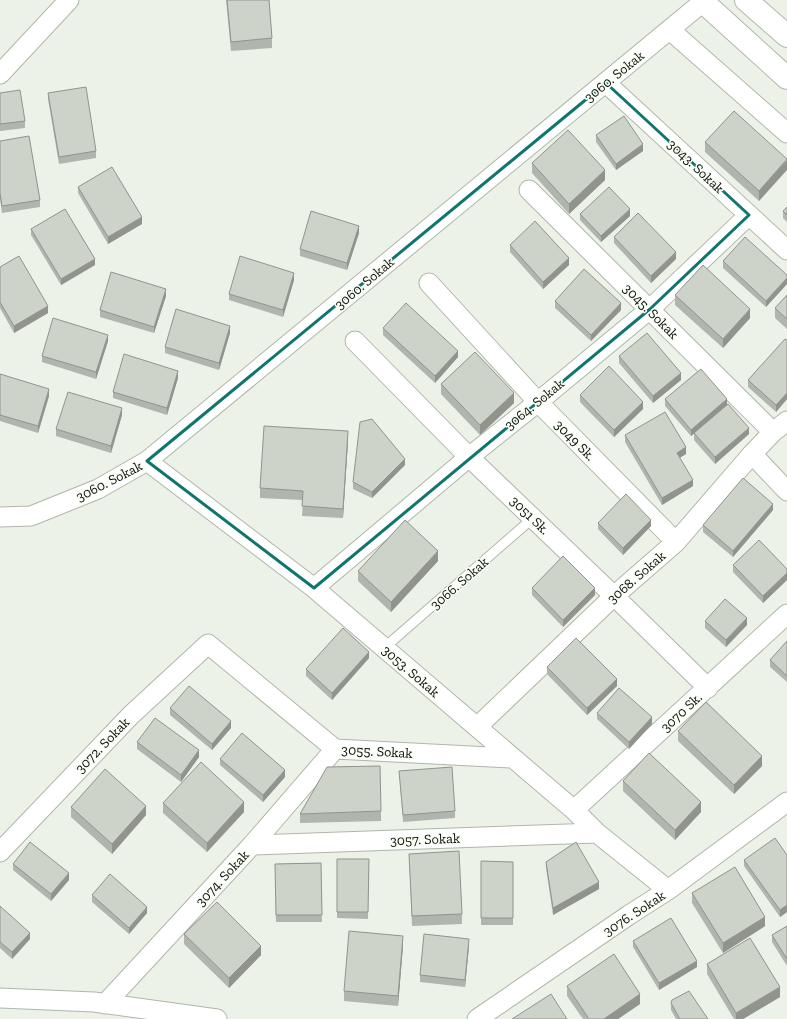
<svg xmlns="http://www.w3.org/2000/svg" width="787" height="1019" viewBox="0 0 787 1019" font-family="'Zilla Slab',serif">
	<rect width="100%" height="100%" fill="#ecf2e7"/>
	<g fill="none" stroke-linecap="round" stroke-linejoin="round">
		<g stroke="#b0b6ab" stroke-width="11">
			<path id="service" d="M384,648L533,518"/>
		</g>
		<g stroke="#b0b6ab" stroke-width="21">
			<path id="minor" d="M670,30L787,133
				M0,74L69,0
				M606,83L787,250
				M529,190L773,432
				M429,283L538,402L676,542
				M355,341L469,457L614,596L708,688
				M752,454L787,491
				M147,461L314,588L574,810L597,833L668,890
				M0,517L31,516L98,489L147,461L703,2
				M314,588L469,457L538,402L650,309L749,215
				M477,727L614,596L676,542L752,454L773,432L787,421
				M574,810L787,614
				M252,845L597,833
				M0,852L131,715L208,644L335,749L512,758
				M0,998L94,1002L217,1019
				M105,1004L252,845L335,749
				M477,1019L629,915L668,890L787,802"/>
		</g>
		<g stroke="#b0b6ab" stroke-width="24">
			<path id="trunk" d="M701,0L787,78
				M746,0L787,36"/>
		</g>
		<use href="#service" stroke="#fff" stroke-width="9"/>
		<use href="#minor" stroke="#fff" stroke-width="19"/>
		<use href="#trunk" stroke="#fff" stroke-width="22"/>
	</g>
	<path fill="#b0b5ad" d="M226,0H269L272,38V48L231,51Z
		M0,93L25,121V128L0,131Z
		M48,93L96,151V158L59,164L48,99Z
		M596,135L643,151L616,170L596,142Z
		M0,141L40,200V207L2,213L0,199Z
		M705,142L787,159L759,201L705,152Z
		M532,163L605,180L569,214L532,173Z
		M78,187L142,224L108,244L78,193Z
		M787,207V222L783,218V211Z
		M580,214L630,216L601,242L580,220Z
		M31,229L95,265L61,285L31,235Z
		M359,233L347,270L300,256V249Z
		M614,237L676,259L651,283L614,243Z
		M510,245L569,265L543,289L510,252Z
		M723,261L787,275V284L766,307L723,268Z
		M0,267L48,313L14,333L0,308Z
		M294,280L283,317L229,300V294Z
		M675,295L750,318L723,348L675,305Z
		M787,295V329L775,318V308Z
		M166,296L154,333L100,317V310Z
		M555,301L621,310L591,341L555,308Z
		M383,328L458,357L435,383L383,335Z
		M230,333L219,370L165,353V347Z
		M787,340V399L776,412L748,387V380Z
		M108,341L96,379L42,362V356Z
		M619,356L681,380L653,403L619,363Z
		M0,374L49,396L38,433L0,421Z
		M178,378L167,415L113,398V392Z
		M441,384L514,403L480,435L441,394Z
		M580,395L643,409L614,437L580,402Z
		M665,399L727,405L749,434L715,464L694,440V434L691,436L665,406Z
		M122,415L111,453L56,436V429Z
		M625,435L686,454L680,458L693,486L662,505L625,442Z
		M348,441L343,518L302,516L303,500L260,498V488Z
		M405,465L372,498L353,489V482Z
		M773,510L733,557L703,532V525Z
		M598,523L651,526L623,555L598,529Z
		M438,561L391,612L358,581V571Z
		M733,565L787,569V580L763,603L733,572Z
		M532,588L595,595L563,627L532,595Z
		M705,621L747,625L726,647L705,628Z
		M787,641V682L770,667V660Z
		M369,658L332,700L306,676V669Z
		M547,667L617,686L587,715L547,674Z
		M170,708L231,728L212,750L170,715Z
		M597,713L652,724L629,749L597,719Z
		M678,731L762,766L734,794L678,741Z
		M137,742L199,757L181,782L137,749Z
		M220,759L285,777L263,802L220,765Z
		M399,771L455,811V818L403,822Z
		M623,781L701,812L675,840L623,791Z
		M163,803L244,812L207,852L163,813Z
		M71,807L146,815L112,854L71,817Z
		M381,811V821L300,823V814Z
		M409,854L462,914V924L412,926Z
		M787,855V912L780,917L744,866V860Z
		M337,859H369L368,919L337,918Z
		M481,861L513,862V925H481Z
		M546,862L599,889L553,915L546,868Z
		M321,863L322,922H276L275,864Z
		M13,864L69,880L51,901L13,870Z
		M692,893L765,926L723,953L692,903Z
		M92,895L147,913L129,934L92,902Z
		M0,906L30,939L12,959L0,948Z
		M787,926V966L772,942V935Z
		M184,934L261,955L229,988L184,944Z
		M633,941L697,967L659,990L633,947Z
		M403,946L398,1006L344,1001V991Z
		M469,946L465,987L420,982V975Z
		M707,964L780,997L743,1019H734L707,974Z
		M567,986L640,1004L618,1019H583L567,996Z
		M671,1003L708,1019H676L671,1010Z"/>
	<path fill="#90948d" d="M643,144V151L616,170V164Z
		M787,160V170L759,201V191Z
		M605,170V180L569,214V204Z
		M630,209V216L601,242V236Z
		M142,217V224L108,244V237Z
		M359,226V233L347,270V263Z
		M676,252V259L651,283V276Z
		M569,258V265L543,289V282Z
		M95,259V265L61,285V279Z
		M294,273V280L283,317V310Z
		M787,278V284L766,307V301Z
		M166,289V296L154,333V327Z
		M621,303V310L591,341V335Z
		M48,306V313L14,333V326Z
		M750,309V318L723,348V339Z
		M230,326V333L219,370V363Z
		M108,335V341L96,379V372Z
		M458,351V357L435,383V376Z
		M178,371V378L167,415V408Z
		M681,373V380L653,403V396Z
		M49,389V396L38,433V426Z
		M514,393V403L480,435V425Z
		M787,393V399L776,412V405Z
		M727,399V405L691,436V430Z
		M643,402V409L614,437V430Z
		M122,408V415L111,453V446Z
		M749,428V434L715,464V457Z
		M348,431V441L343,518V509Z
		M686,447V454L677,459V453Z
		M405,459V465L372,498V492Z
		M693,480V486L662,505V498Z
		M773,504V510L733,557V551Z
		M651,520V526L623,555V548Z
		M438,551V561L391,612V602Z
		M787,573V580L763,603V596Z
		M595,588V595L563,627V620Z
		M747,618V625L726,647V640Z
		M369,652V658L332,700V693Z
		M617,679V686L587,715V708Z
		M652,717V724L629,749V742Z
		M231,721V728L212,750V744Z
		M199,750V757L181,782V775Z
		M762,756V766L734,794V785Z
		M285,770V777L263,802V795Z
		M244,802V812L207,852V843Z
		M701,802V812L675,840V830Z
		M146,806V815L112,854V844Z
		M69,873V880L51,901V894Z
		M599,882V889L553,915V908Z
		M787,905V912L780,917V910Z
		M147,907V913L129,934V928Z
		M765,917V926L723,953V943Z
		M30,933V939L12,959V952Z
		M403,936V946L398,1006V996Z
		M469,939V946L465,987V980Z
		M261,946V955L229,988V978Z
		M697,961V967L659,990V983Z
		M780,987V997L743,1019H736V1013Z
		M640,994V1004L618,1019H604Z"/>
	<path fill="#cdd3c9" stroke="#90948d" d="M227,0H269L272,38L231,42Z
		M86,87L96,151L59,157L48,93Z
		M20,90L25,121L0,124V93Z
		M734,111L787,159L759,191L705,142Z
		M624,116L643,144L616,164L596,135Z
		M568,130L605,170L569,204L532,163Z
		M29,136L40,200L2,206L0,193V141Z
		M112,167L142,217L108,237L78,187Z
		M609,187L630,209L601,236L580,214Z
		M787,207V215L783,211Z
		M65,209L95,259L61,279L31,229Z
		M311,211L359,226L347,263L300,249Z
		M638,213L676,252L651,276L614,237Z
		M535,221L569,258L543,282L510,245Z
		M745,237L787,275V278L766,301L723,261Z
		M19,256L48,306L14,326L0,302V267Z
		M240,256L294,273L283,310L229,294Z
		M703,265L750,309L723,339L675,295Z
		M584,269L621,303L591,335L555,301Z
		M111,272L166,289L154,327L100,310Z
		M787,295V319L775,308Z
		M406,303L458,351L435,376L383,328Z
		M176,309L230,326L219,363L165,347Z
		M53,318L108,335L96,372L42,356Z
		M647,333L681,373L653,396L619,356Z
		M785,339L787,340V393L776,405L748,380Z
		M475,352L514,393L480,425L441,384Z
		M124,354L178,371L167,408L113,392Z
		M609,366L643,402L614,430L580,395Z
		M701,369L727,399L691,430L665,399Z
		M0,374L49,389L38,426L0,415Z
		M68,392L122,408L111,446L56,429Z
		M728,404L749,428L715,457L694,433Z
		M665,412L686,447L677,453L693,480L662,498L625,435Z
		M372,419L405,459L372,492L353,482L360,422Z
		M264,426L348,431L343,509L302,506L303,491L260,488Z
		M743,478L773,504L733,551L703,525Z
		M626,494L651,520L623,548L598,523Z
		M405,520L438,551L391,602L358,571Z
		M759,540L787,569V573L763,596L733,565Z
		M563,556L595,588L563,620L532,588Z
		M725,599L747,618L726,640L705,621Z
		M343,628L369,652L332,693L306,669Z
		M576,638L617,679L587,708L547,667Z
		M787,641V676L770,660Z
		M189,686L231,721L212,744L170,708Z
		M619,688L652,717L629,742L597,713Z
		M706,702L762,756L734,785L678,731Z
		M155,718L199,750L181,775L137,742Z
		M242,733L285,770L263,795L220,759Z
		M649,753L701,802L675,830L623,781Z
		M201,762L244,802L207,843L163,803Z
		M380,766L381,811L300,814L327,767Z
		M452,767L455,811L403,815L399,771Z
		M105,769L146,806L112,844L71,807Z
		M775,838L787,855V905L780,910L744,860Z
		M30,842L69,873L51,894L13,864Z
		M576,842L599,882L553,908L546,862Z
		M459,851L462,914L412,916L409,854Z
		M337,859H369L368,912H337Z
		M481,861L513,862V918H481Z
		M321,863L322,915H276L275,864Z
		M735,867L765,917L723,943L692,893Z
		M110,874L147,907L129,928L92,895Z
		M217,902L261,946L229,978L184,934Z
		M0,906L30,933L12,952L0,942Z
		M671,918L697,961L659,983L633,941Z
		M787,926V959L772,935Z
		M349,931L403,936L398,996L344,991Z
		M424,934L469,939L465,980L420,975Z
		M750,938L780,987L736,1013L707,964Z
		M614,954L640,994L604,1019H589L567,986Z
		M689,991L708,1019H680L671,1003L672,1000Z
		M551,994L567,1019H512Z"/>
	<path fill="none" stroke="#0f766e" stroke-width="3" stroke-linejoin="round" d="M606,83L749,215L650,309L314,588L147,461Z"/>
	<g text-anchor="middle" stroke-width="3" stroke-linejoin="round" paint-order="stroke">
		<g font-size="14" fill="#0d0f0c" stroke="#fafff6">
			<text transform="translate(614 76) rotate(-39)" y="5">3060. Sokak</text>
			<text transform="translate(696 166) rotate(43)" y="5">3043. Sokak</text>
			<text transform="translate(364 283) rotate(-40)" y="5">3060. Sokak</text>
			<text transform="translate(651 311) rotate(45)" y="5">3045. Sokak</text>
			<text transform="translate(534 404) rotate(-39)" y="5">3064. Sokak</text>
			<text transform="translate(575 440) rotate(45)" y="5">3049 Sk.</text>
			<text transform="translate(109 481) rotate(-27)" y="5">3060. Sokak</text>
			<text transform="translate(530 515) rotate(44)" y="5">3051 Sk.</text>
			<text transform="translate(636 577) rotate(-41)" y="5">3068. Sokak</text>
			<text transform="translate(459 583) rotate(-41)" y="5">3066. Sokak</text>
			<text transform="translate(411 671) rotate(41)" y="5">3053. Sokak</text>
			<text transform="translate(681 712) rotate(-43)" y="5">3070 Sk.</text>
			<text transform="translate(102 745) rotate(-46)" y="5">3072. Sokak</text>
			<text transform="translate(377 751) rotate(3)" y="5">3055. Sokak</text>
			<text transform="translate(425 839) rotate(-2)" y="5">3057. Sokak</text>
			<text transform="translate(222 878) rotate(-47)" y="5">3074. Sokak</text>
			<text transform="translate(634 913) rotate(-33)" y="5">3076. Sokak</text>
		</g>
	</g>
</svg>
